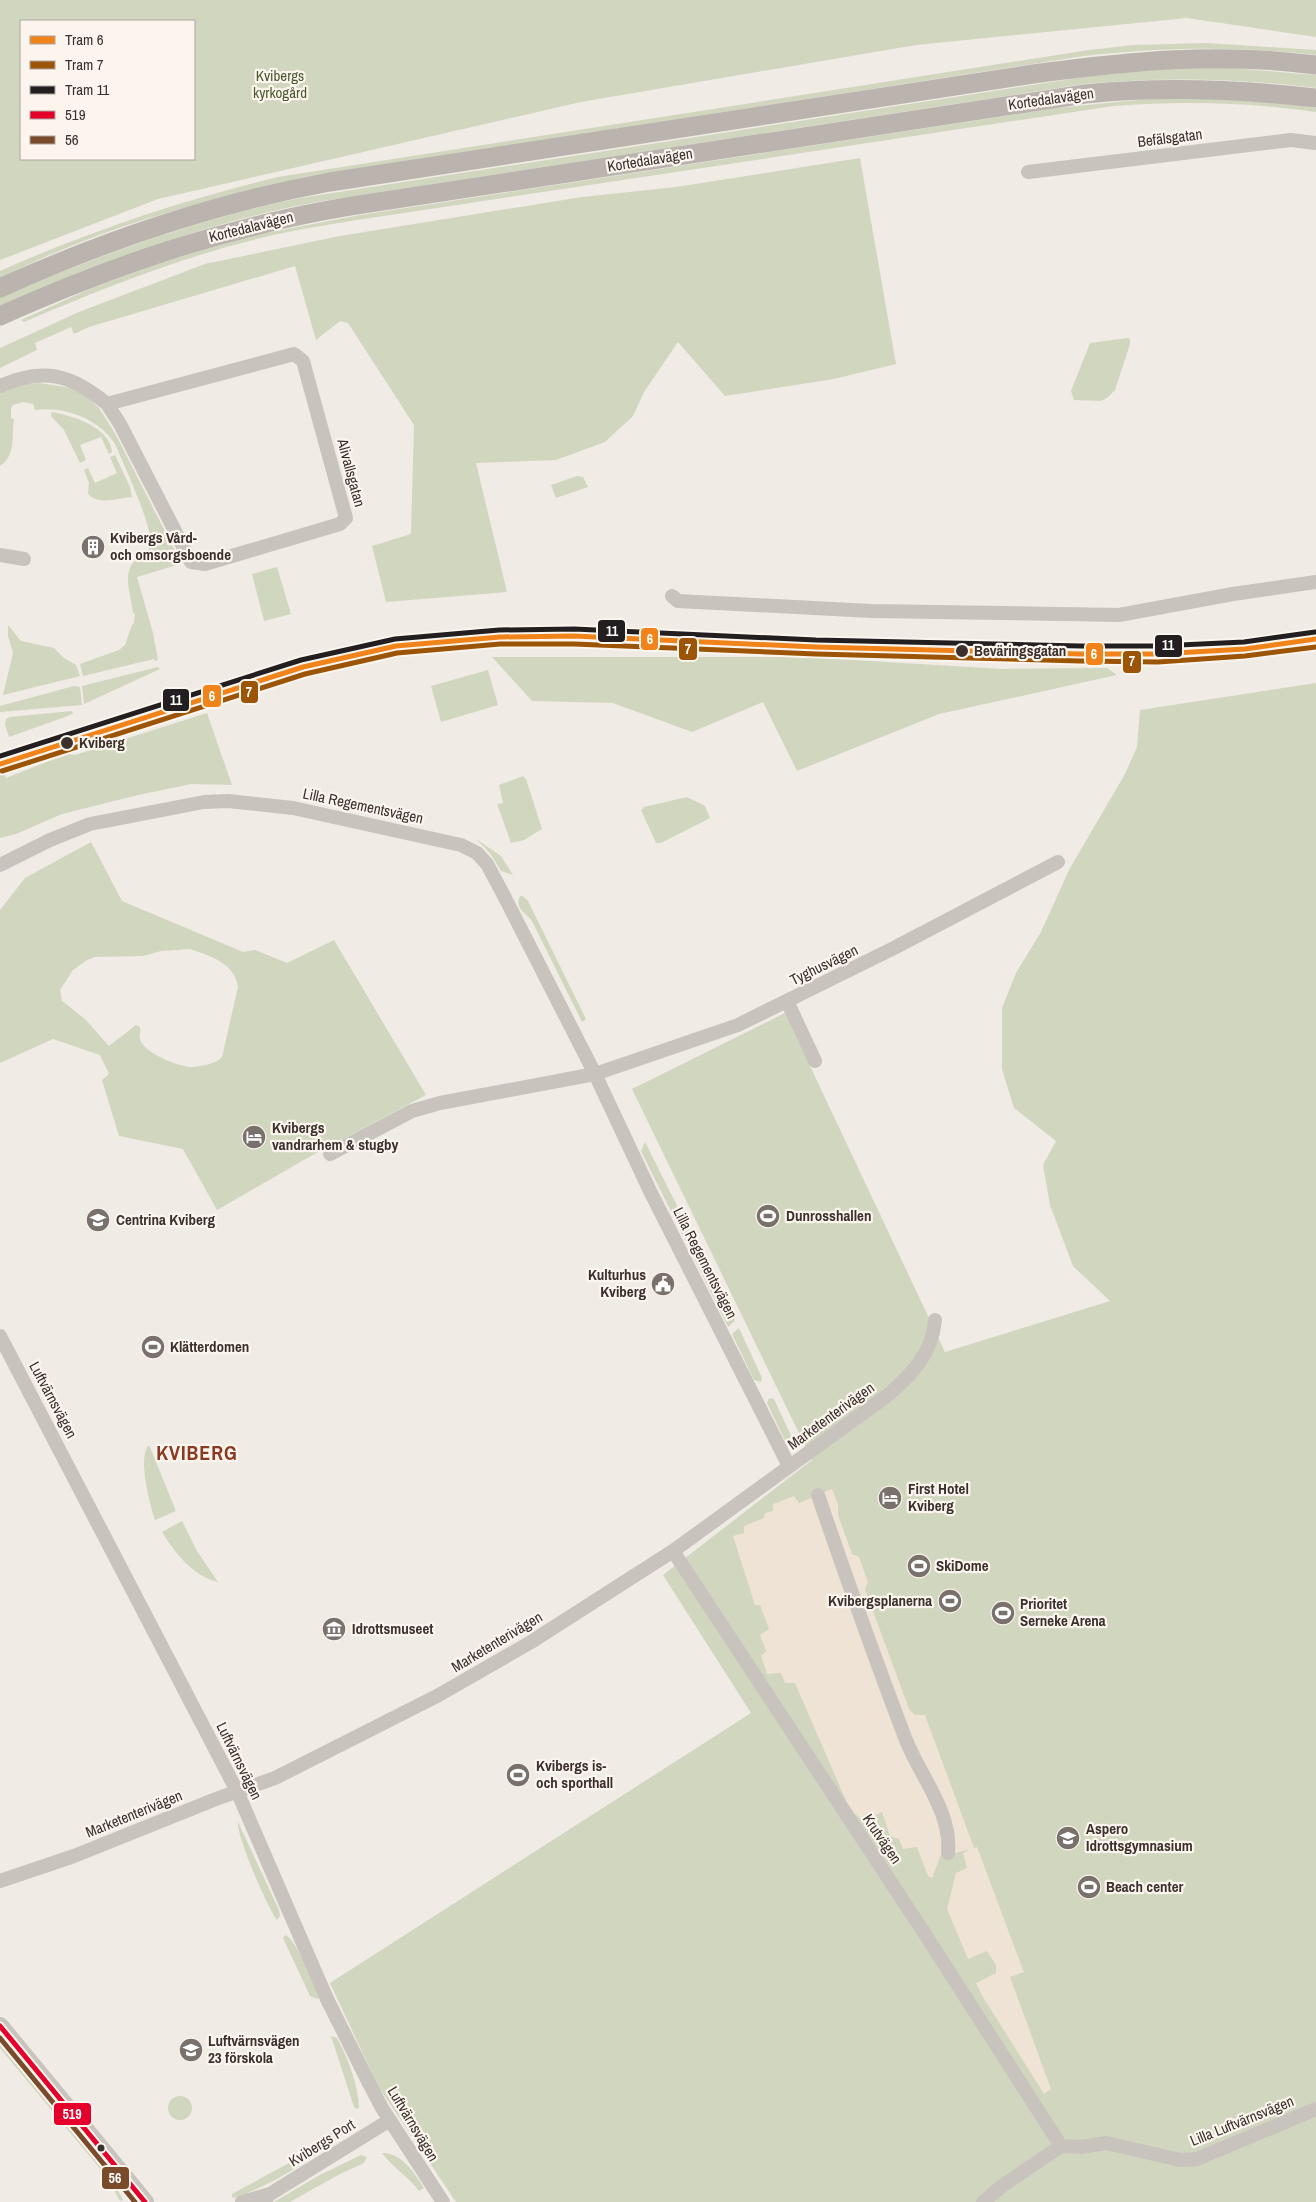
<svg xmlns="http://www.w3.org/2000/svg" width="1316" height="2202" viewBox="0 0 1316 2202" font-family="'Archivo Narrow',sans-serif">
	<rect width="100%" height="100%" fill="#f0ebe5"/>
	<path fill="#d1d6bf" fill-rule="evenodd" d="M0,0H1316V37L1187,18L916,45L581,102L158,199L0,260ZM21,21H194V159H21Z
		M1206,43L1316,50V55C1237,46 1163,47 1084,56L330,173C217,197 103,224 0,279V271C90,231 182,200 278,177L1089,50L1133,45Z
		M1221,67L1316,75V88C1238,78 1163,77 1084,84L323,201C209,221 106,261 0,306V297C98,256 196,219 300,198L1097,75L1138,70Z
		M1206,98L1283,103L1316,108V112C1248,102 1181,101 1113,106L357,220C322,226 287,231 253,240C174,260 99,290 24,322L21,320L94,287L148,267L209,248L250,236L360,215L1057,108L1148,99Z
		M860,158L896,364L834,379L725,396L678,342L644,392L633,416L605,442L556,460L476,463L507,592L386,602L372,546L411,534L414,425L348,323L340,321L316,340L295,266L89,327L74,334L71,327L35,343L37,350L0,368V348L79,312L205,264L340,236L582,197L676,187Z
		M1128,338L1130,339V344L1115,390L1108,397L1101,401L1074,400L1071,391L1090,343Z
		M39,383L72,388L88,397L99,408L116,435L175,551L179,559L177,565L137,577L153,633L158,660L155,661L154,659L83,676L80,664L119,650L125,645L132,625L134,623L135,614L133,613C132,600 123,576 132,564C137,557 148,555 150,545C154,528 123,463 115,444C100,419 64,406 35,410L33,404L23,402L13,405L11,408V418L14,419C11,436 17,454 0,466V392L17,385Z
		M52,412C73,416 110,427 112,452L109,454L101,437L80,445L86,460L80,463L64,430L51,416Z
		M115,455L130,487L132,497C117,498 100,506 88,494L89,483L84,470L88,468L95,483L117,473L110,457Z
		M577,476L583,477L588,487L556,498L551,485Z
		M277,567L291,614L264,621L252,574Z
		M8,625L21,641L54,648L64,658L76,665L80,676L3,695L13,653L8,636Z
		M492,657H803L1002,669L1107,668L1117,675L939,714L797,771L763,702L692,732L613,703L532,701Z
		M158,667L160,669L84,704L82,686Z
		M488,670L498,705L441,722L431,686Z
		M1316,683V2202H456L378,2086L330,1983L751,1713L663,1575L812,1460L632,1089L785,1013L945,1352L1110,1301L1073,1266L1050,1205L1043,1165L1056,1141L1014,1108L1002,1069V1008L1016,973L1041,932L1069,870L1125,774L1137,747L1140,710Z
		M74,686L80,687L82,705L0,712V706Z
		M72,711L73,714L9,737L5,725L6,719L10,717Z
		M207,713L232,785L191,784L134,796L62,814L16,834L0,838V772L3,771L6,778L67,754L75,755Z
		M523,776L526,779L542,829L524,840L511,843L497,804L503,803L499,785Z
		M687,797L705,806L710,818L661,843H656L641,810L644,807Z
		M476,839L501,856L513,875L501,871L490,853Z
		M91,842L122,901L243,952L255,950L287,963L334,940L426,1095L309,1157L217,1210L183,1149L119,1136L102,1080L109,1074L100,1055L53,1039L0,1063V910L25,878ZM190,949C210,956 235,963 238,987L222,1057C215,1064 202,1066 193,1067C181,1068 143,1053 140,1039C139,1036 141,1031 140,1027L136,1025L109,1046L85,1019L62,1001L60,990L73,970L87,960L95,957L143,956L161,951Z
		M520,896H523L528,901L586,1019L582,1022L532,921C526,913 514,908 520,896Z
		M645,1142L735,1321L728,1327L641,1151Z
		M739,1328L762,1378L761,1382L754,1380L732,1334Z
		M769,1398L774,1399L794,1442L793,1446L787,1445L767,1403Z
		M149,1445L176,1511L155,1520C150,1505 137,1457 149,1445Z
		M182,1521L197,1551L218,1582C194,1577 174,1552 162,1532Z
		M238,1822L279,1910L280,1916L277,1920C268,1909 236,1835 238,1822Z
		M285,1935C297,1939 313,1985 319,1998L317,1999L310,1996L283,1938Z
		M331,2036L337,2038C348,2058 358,2085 359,2108L357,2109L354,2107Z
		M0,2044L100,2161L112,2179L123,2200L120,2201L107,2177L0,2048Z
		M168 2108a12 12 0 1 1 24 0a12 12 0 1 1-24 0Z
		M347,2124V2129L343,2134C310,2161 274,2184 234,2198L232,2197V2194L289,2163L341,2125Z
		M382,2153C401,2152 415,2173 424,2188L419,2191C408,2176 392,2167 382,2153Z
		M361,2155L367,2157L364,2163L340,2174L290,2202H274L318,2176Z"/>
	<path fill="#eee3d5" d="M832,1489L838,1504V1515L852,1554L859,1557L868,1582L865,1589L909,1709L915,1715H925L974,1848L977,1847L1023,1970L1024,1972L1010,1977L1051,2089L1044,2094L983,1997L976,1983L996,1973V1965L987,1951L968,1959L947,1909L956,1873L967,1868L963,1853L970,1849L952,1854L942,1852L932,1878L928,1876L917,1847L903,1849L899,1839L890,1836L882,1812L864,1821L850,1810L795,1683H785L781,1673L767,1674L761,1656L766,1651L760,1635L769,1629L760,1605H755L733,1536L744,1533V1526L764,1518L765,1513L773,1511V1504L794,1496L799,1503Z"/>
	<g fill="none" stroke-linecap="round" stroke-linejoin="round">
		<path stroke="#c9c3be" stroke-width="14" d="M1028,172L1291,140L1316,143
			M294,354L303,361L346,518L340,524L205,564L191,562L120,424L107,404Z
			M0,386C44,367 71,374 107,404
			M0,555L24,559
			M672,596L678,601L871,611L1119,615L1233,594L1316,582
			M0,865L50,840L90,824L204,802L228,801L293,808L461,845L477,853L487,864L502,892L595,1074L650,1191L789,1466
			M787,1001L815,1061
			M330,1154L412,1111L440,1103L595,1074L738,1025L894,948L1058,862
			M0,1336L237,1791L327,1999L369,2083L382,2108L443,2202
			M818,1495C846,1577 875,1659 906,1740C920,1776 952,1812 948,1853
			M673,1551L921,1928L1061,2146
			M0,1881L74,1856L216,1799L275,1778L437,1696L531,1642L673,1551L888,1395C912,1374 932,1354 935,1320
			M1061,2146L1082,2147L1106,2143L1180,2160L1197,2159L1316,2109
			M242,2202L270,2194
			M263,2202L270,2194L390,2120
			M983,2202L1002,2186L1061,2146"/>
		<path stroke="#c9c3be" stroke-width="18" d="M0,2026L145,2202"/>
		<path stroke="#bab3ae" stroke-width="19" d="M0,288C106,240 215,203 330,182L1033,74C1130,61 1218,52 1316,65
			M0,316C116,264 226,227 351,206L1085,94C1163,86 1238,89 1316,98"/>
		<g stroke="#fbf5ee" stroke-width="9">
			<path id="bus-1" d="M0,2026L145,2202"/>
		</g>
		<g stroke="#fbf5ee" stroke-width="9">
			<path id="bus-2" d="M0,2038L135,2202"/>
		</g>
		<use href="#bus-1" stroke="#e4002b" stroke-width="5"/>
		<use href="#bus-2" stroke="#7a4b2a" stroke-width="5"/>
		<g stroke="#fbf5ee" stroke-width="9">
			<path id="tram-1" d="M0,764L303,667L396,646L500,637L574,636L816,647L1080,654H1158L1245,649L1316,639"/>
		</g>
		<g stroke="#fbf5ee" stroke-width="9">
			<path id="tram-2" d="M2,771L305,674L397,653L500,644H574L816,654L1080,661L1158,662L1245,656L1316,647"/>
		</g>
		<g stroke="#fbf5ee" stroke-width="9">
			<path id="tram-3" d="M0,756L301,660L395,639L499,630L574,629L816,640L1080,646H1158L1244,642L1315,632"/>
		</g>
		<use href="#tram-1" stroke="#f0831a" stroke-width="5"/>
		<use href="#tram-2" stroke="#9c5506" stroke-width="5"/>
		<use href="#tram-3" stroke="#231f20" stroke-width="5"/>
	</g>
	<defs>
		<g id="building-disc" transform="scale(1.25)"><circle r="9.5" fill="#7a716c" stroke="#fbf5ee"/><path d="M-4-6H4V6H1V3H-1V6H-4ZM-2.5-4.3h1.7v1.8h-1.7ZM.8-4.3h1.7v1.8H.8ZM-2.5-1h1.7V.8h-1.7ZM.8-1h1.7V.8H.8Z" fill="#fff"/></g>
		<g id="hotel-disc" transform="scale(1.25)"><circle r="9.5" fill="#7a716c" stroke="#fbf5ee"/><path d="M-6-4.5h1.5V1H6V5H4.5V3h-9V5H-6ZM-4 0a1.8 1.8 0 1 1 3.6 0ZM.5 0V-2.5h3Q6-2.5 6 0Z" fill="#fff"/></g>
		<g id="stadium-disc" transform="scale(1.25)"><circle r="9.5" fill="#7a716c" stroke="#fbf5ee"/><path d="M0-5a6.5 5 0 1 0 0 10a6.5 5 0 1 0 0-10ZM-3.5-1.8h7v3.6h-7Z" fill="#fff"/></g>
		<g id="school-disc" transform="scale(1.25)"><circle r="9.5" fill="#7a716c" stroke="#fbf5ee"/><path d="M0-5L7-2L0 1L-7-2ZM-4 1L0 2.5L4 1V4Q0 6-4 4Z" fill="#fff"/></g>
		<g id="civic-disc" transform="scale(1.25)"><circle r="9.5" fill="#7a716c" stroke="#fbf5ee"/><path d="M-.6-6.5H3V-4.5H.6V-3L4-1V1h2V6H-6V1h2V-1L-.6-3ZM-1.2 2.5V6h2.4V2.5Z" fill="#fff"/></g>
		<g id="museum-disc" transform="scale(1.25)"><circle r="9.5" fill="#7a716c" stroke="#fbf5ee"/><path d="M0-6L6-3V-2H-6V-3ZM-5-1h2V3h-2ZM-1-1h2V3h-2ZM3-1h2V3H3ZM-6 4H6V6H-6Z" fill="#fff"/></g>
	</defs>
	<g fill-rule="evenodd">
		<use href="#building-disc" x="93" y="547"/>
		<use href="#hotel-disc" x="254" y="1137"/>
		<use href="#stadium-disc" x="768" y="1216"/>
		<use href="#school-disc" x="98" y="1220"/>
		<use href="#civic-disc" x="663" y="1284"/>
		<use href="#stadium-disc" x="153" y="1347"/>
		<use href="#hotel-disc" x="890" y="1498"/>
		<use href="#stadium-disc" x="919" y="1566"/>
		<use href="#stadium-disc" x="950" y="1601"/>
		<use href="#stadium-disc" x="1003" y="1613"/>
		<use href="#museum-disc" x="334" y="1629"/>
		<use href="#stadium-disc" x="518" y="1775"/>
		<use href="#school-disc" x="1068" y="1838"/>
		<use href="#stadium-disc" x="1089" y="1887"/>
		<use href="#school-disc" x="191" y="2050"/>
	</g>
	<g fill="#3b302b" stroke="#fbf5ee" stroke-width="2">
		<circle cx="962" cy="651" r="7"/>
		<circle cx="67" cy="743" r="7"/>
		<circle cx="101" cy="2148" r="4.5"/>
	</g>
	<g text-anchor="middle" stroke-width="4.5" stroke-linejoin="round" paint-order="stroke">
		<g font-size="15" fill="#4a5a2e" stroke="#fbf5ee">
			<text x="280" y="81">Kvibergs<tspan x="280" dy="17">kyrkogård</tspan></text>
		</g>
		<g font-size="15" fill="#3b302b" stroke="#fbf5ee">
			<text transform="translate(1051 99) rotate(-8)" y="5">Kortedalavägen</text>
			<text transform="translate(1170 138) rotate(-7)" y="5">Befälsgatan</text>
			<text transform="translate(650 160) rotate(-9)" y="5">Kortedalavägen</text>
			<text transform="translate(251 227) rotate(-14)" y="5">Kortedalavägen</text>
			<text transform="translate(351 473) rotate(75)" y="5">Alivallsgatan</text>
			<text transform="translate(363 806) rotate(12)" y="5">Lilla Regementsvägen</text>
			<text transform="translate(824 965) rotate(-26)" y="5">Tyghusvägen</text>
			<text transform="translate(705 1263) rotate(63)" y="5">Lilla Regementsvägen</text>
			<text transform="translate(53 1400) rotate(62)" y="5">Luftvärnsvägen</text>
			<text transform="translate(831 1416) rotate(-36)" y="5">Marketenterivägen</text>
			<text transform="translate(497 1642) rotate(-31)" y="5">Marketenterivägen</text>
			<text transform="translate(239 1761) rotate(64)" y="5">Luftvärnsvägen</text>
			<text transform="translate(134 1814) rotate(-22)" y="5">Marketenterivägen</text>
			<text transform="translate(882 1839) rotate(56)" y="5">Krutvägen</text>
			<text transform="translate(1242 2121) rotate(-22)" y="5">Lilla Luftvärnsvägen</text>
			<text transform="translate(413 2124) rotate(59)" y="5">Luftvärnsvägen</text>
			<text transform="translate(322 2143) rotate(-32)" y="5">Kvibergs Port</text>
		</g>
		<g font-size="15" font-weight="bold" fill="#3b302b" stroke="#fbf5ee" text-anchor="start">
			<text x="110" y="543">Kvibergs Vård-<tspan x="110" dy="17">och omsorgsboende</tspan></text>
			<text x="272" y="1133">Kvibergs<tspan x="272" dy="17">vandrarhem &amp; stugby</tspan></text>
			<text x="786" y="1221">Dunrosshallen</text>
			<text x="116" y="1225">Centrina Kviberg</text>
			<text x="646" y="1280" text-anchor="end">Kulturhus<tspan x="646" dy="17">Kviberg</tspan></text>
			<text x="170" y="1352">Klätterdomen</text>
			<text x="908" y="1494">First Hotel<tspan x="908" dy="17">Kviberg</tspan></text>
			<text x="936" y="1571">SkiDome</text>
			<text x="932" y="1606" text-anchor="end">Kvibergsplanerna</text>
			<text x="1020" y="1609">Prioritet<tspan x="1020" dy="17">Serneke Arena</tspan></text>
			<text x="352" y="1634">Idrottsmuseet</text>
			<text x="536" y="1771">Kvibergs is-<tspan x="536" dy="17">och sporthall</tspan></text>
			<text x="1086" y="1834">Aspero<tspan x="1086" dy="17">Idrottsgymnasium</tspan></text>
			<text x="1106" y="1892">Beach center</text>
			<text x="208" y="2046">Luftvärnsvägen<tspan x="208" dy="17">23 förskola</tspan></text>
		</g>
		<g font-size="15" font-weight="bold" fill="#3b302b" stroke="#fbf5ee" text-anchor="start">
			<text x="974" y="656">Beväringsgatan</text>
			<text x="79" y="748">Kviberg</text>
		</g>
		<g font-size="20" font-weight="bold" letter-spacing="1" fill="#8c3b22" stroke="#fbf5ee">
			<text x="197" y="1460">KVIBERG</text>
		</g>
	</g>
	<g stroke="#fbf5ee" stroke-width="2">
		<rect x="597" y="619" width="29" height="24" rx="5" fill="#231f20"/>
		<rect x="640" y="627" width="19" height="24" rx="5" fill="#f0831a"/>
		<rect x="1154" y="634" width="29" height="24" rx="5" fill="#231f20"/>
		<rect x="678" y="637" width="20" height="24" rx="5" fill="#9c5506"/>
		<rect x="1085" y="642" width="19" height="24" rx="5" fill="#f0831a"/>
		<rect x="1122" y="650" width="20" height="24" rx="5" fill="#9c5506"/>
		<rect x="240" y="680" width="19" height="24" rx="5" fill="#9c5506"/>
		<rect x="202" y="684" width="20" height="24" rx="5" fill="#f0831a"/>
		<rect x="162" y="688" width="28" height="24" rx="5" fill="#231f20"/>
		<rect x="53" y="2102" width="39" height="24" rx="5" fill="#e4002b"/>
		<rect x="101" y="2166" width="29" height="24" rx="5" fill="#7a4b2a"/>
	</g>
	<g font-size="14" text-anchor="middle" font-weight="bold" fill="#fff">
		<text x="612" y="636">11</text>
		<text x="650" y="644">6</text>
		<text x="1168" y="650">11</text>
		<text x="688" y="654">7</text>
		<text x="1094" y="659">6</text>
		<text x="1132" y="666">7</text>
		<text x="249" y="697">7</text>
		<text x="212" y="701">6</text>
		<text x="176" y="705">11</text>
		<text x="72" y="2119">519</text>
		<text x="115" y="2183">56</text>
	</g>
	<rect x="20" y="20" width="175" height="140" fill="#fbf5ee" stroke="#aea6a0"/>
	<rect x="30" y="36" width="25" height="8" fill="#f0831a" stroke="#aea6a0"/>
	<text x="65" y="45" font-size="15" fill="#3b302b">Tram 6</text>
	<rect x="30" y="61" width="25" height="8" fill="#9c5506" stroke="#aea6a0"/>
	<text x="65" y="70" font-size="15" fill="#3b302b">Tram 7</text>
	<rect x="30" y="86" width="25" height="8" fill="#231f20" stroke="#aea6a0"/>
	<text x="65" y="95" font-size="15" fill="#3b302b">Tram 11</text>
	<rect x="30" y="111" width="25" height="8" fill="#e4002b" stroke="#aea6a0"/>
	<text x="65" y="120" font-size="15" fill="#3b302b">519</text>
	<rect x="30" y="136" width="25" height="8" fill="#7a4b2a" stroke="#aea6a0"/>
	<text x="65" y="145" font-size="15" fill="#3b302b">56</text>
</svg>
